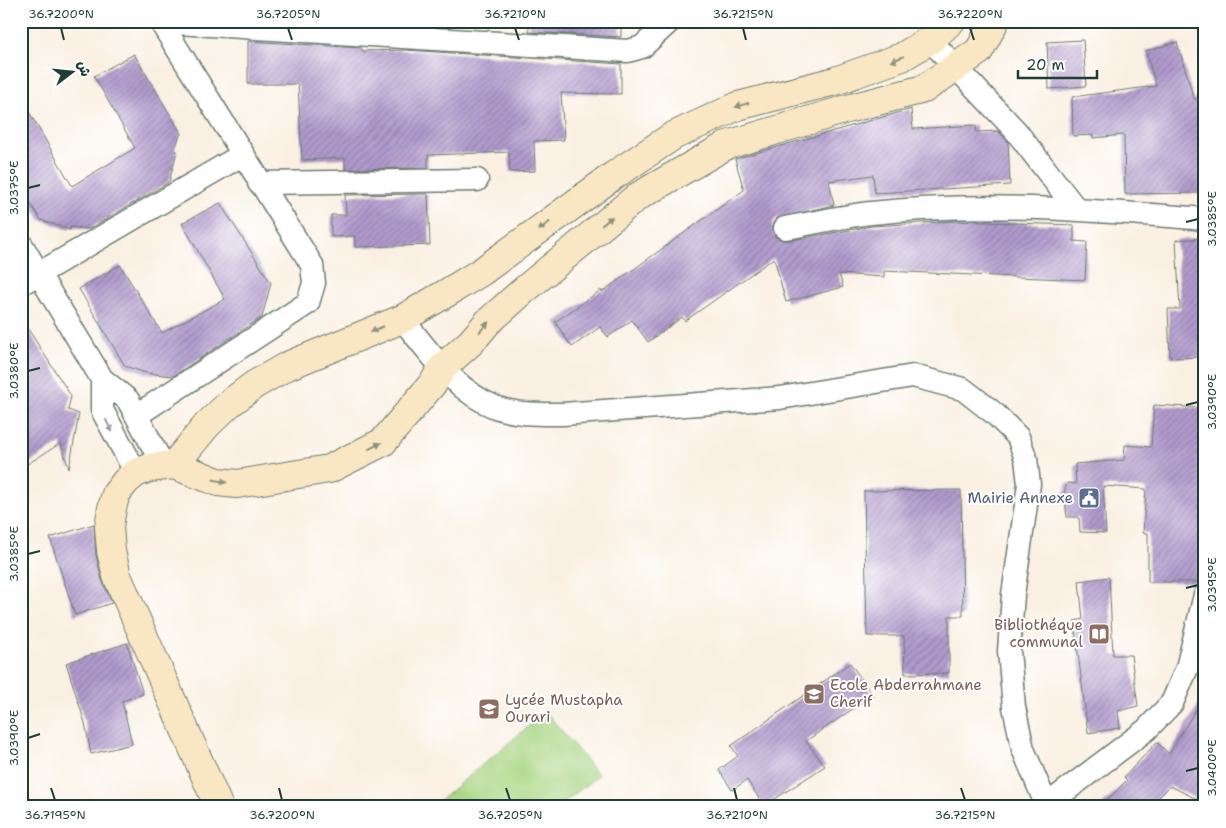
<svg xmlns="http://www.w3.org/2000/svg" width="1226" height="828" viewBox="0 0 1226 828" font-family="'Shantell Sans','Playpen Sans Arabic',sans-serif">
	<defs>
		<pattern id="building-hatch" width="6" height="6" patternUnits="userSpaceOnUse" patternTransform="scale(1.25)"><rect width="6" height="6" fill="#b19acd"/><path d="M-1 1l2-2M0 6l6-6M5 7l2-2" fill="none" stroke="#8f7fa7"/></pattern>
	</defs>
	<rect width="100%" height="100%" fill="#fff"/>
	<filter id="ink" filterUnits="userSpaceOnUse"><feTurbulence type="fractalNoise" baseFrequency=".02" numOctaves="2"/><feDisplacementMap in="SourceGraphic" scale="10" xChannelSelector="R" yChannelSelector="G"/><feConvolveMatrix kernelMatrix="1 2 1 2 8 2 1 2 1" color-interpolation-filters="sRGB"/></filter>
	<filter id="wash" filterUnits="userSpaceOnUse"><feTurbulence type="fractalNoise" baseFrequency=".0096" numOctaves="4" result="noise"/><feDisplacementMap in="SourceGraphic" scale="20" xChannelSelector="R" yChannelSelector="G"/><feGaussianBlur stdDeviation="1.12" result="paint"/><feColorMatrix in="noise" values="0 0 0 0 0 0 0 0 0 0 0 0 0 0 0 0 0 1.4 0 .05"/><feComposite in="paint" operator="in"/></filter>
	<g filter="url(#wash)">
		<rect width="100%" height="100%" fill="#faf0e2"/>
		<path fill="#a9d683" stroke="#648a5c" d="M546,712L598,775L559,807H432Z"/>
		<g id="blocks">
			<path fill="url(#building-hatch)" d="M529,21H621V37L529,32Z
				M1083,40L1086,86L1049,89L1047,42Z
				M248,41L362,48V51L406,50L621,64V94L561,93L564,140L534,141L535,171L510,172L509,152L428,155V168L345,169V158L302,160L298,84H248Z
				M1177,42L1194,99L1205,98V193L1125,194L1124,135L1093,138V135L1073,136L1072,97L1156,86L1146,51Z
				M134,54L181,133L174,150L177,151L169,182L89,229L70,227V230L41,220L21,189V98L72,186L135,148L94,76Z
				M911,109L913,129L976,125V132L998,131L1008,142L1010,185L875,193L873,175L829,181L834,205L777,218L773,223L772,230L775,237L787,241L872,226L955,221L1074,225V241L1087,242L1085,280L884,271V277L839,274L843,287L786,302L774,258L685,321L682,317L648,342L632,320L608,337L600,327L572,347L555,322L601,290L602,292L744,190L735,159Z
				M428,194L430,245L355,247V236L331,237V215H346L345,195Z
				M220,203L271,283L262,317L173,376L146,373L125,366L79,289L120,265L162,333L225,299L182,223Z
				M1205,238V357L1170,358L1168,309H1180L1176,240Z
				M21,318L71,396L68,410L79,414L69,469L61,443L21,468Z
				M1154,405L1205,408V529L1199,528V582H1148V533H1143L1146,489L1103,486L1106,533L1080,532L1079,517H1067L1064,493L1067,483L1076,484L1075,464L1124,460L1125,445L1151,447Z
				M961,490L963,616H949V673L905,674L904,636H867L864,491Z
				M94,524L96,555L102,580L112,603L75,615L50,538Z
				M1109,577L1113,655H1131L1138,706L1118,711L1120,728L1088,733L1074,621L1083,619L1079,581Z
				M127,643L143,694L122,701L132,744L91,754L85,723L66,663Z
				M850,663L873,695L806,741L825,766L764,806L747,780L732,790L719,770L738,756L731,746Z
				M1205,694V803L1170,786L1149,807H1100L1127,780L1124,777L1157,742L1169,754Z"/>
		</g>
	</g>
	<g filter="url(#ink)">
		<use href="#blocks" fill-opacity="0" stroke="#6c7c71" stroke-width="1"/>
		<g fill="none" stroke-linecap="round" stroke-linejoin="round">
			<g stroke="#6c7c71" stroke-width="25">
				<path id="street" d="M161,22L628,51L642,47L670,21
					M930,40L1016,131L1076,209
					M259,183L477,180
					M785,228C814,223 843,216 871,213C982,201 1094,210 1205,219
					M21,244L102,379L128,400L163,465
					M21,284L242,155
					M402,319C429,351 455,391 495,407C517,415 541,414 563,414L780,398L913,376L963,389L995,414L1018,437L1026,459L1029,484L1013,595L1009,651L1014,707L1023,749L1046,804
					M102,379V410L136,473
					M137,415L308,303L314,283L312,265L160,21
					M1044,807L1146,730L1172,703L1187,668L1205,595"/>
			</g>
			<g stroke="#6c7c71" stroke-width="30">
				<path id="secondary" d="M174,465L207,425L229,404L254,385L287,366L402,319L450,291L481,272L613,176L673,136L738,106L835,81L902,57L930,40L951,21
					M219,807L117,576L111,551L109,527L112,508L116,494L126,481L136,473L149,468L174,465L218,482L237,484L329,469L383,442L434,382L443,367L471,342L488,322L523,291L637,197L727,145L847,109L924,89L979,51L995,21"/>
			</g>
			<use href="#street" stroke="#fff" stroke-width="22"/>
			<use href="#secondary" stroke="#f9e7c3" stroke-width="28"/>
		</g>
		<defs><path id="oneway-solid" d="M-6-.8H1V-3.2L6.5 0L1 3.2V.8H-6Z" transform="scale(1.25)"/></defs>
		<g fill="#8c927c">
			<use href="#oneway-solid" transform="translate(897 59) rotate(158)"/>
			<use href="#oneway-solid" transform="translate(742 105) rotate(163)"/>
			<use href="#oneway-solid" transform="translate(607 221) rotate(-39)"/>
			<use href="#oneway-solid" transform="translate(544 226) rotate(144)"/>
			<use href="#oneway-solid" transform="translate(484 327) rotate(-48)"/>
			<use href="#oneway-solid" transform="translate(377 329) rotate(157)"/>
			<use href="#oneway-solid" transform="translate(375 446) rotate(-27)"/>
			<use href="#oneway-solid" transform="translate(220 481) rotate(12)"/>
		</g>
		<use fill="#8f9e9a" href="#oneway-solid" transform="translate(109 426) rotate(63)"/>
	</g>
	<path fill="none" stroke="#1f3d34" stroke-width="2" d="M61,28L64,40M288,28L292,40M515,28L519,40M743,28L746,40M970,28L974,40M28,188L40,185M1186,222L1198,219M28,371L40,368M1186,405L1198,402M28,554L40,551M1186,588L1198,585M28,738L40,734M1186,771L1198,768M51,788L55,800M279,788L282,800M506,788L510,800M734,788L737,800M961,788L965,800"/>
	<defs>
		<g id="civic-square" transform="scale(1.125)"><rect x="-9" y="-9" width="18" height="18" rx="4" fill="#5c6f8a" stroke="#fff"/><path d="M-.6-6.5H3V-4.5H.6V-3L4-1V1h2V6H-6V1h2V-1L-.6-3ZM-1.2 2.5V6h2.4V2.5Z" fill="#fff"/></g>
		<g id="library-square" transform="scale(1.125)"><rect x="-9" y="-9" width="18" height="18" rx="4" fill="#8d6e63" stroke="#fff"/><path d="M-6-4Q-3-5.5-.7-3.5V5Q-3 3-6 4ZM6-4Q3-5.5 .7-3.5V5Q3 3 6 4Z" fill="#fff"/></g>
		<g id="school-square" transform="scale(1.125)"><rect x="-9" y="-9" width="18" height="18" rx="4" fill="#8d6e63" stroke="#fff"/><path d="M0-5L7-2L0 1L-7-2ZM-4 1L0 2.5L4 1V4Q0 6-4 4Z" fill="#fff"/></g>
	</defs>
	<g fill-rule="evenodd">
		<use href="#civic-square" x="1089" y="498"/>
		<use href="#library-square" x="1099" y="634"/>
		<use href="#school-square" x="814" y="694"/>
		<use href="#school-square" x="489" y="709"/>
	</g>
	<g text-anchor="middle" stroke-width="4" stroke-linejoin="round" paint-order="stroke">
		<g font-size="15" fill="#4e5e75" stroke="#fff" text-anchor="end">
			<text x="1073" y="503">Mairie Annexe</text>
		</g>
		<g font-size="15" fill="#785e54" stroke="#fff" text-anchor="start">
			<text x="1083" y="630" text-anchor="end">Bibliothéque<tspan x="1083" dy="17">communal</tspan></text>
			<text x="830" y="690">Ecole Abderrahmane<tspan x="830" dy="17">Cherif</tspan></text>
			<text x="505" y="705">Lycée Mustapha<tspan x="505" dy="17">Ourari</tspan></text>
		</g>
	</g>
	<rect width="1226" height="828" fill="none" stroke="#fff" stroke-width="55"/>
	<g transform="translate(72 72) rotate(74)" stroke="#ffffff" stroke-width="4" paint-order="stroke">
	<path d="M0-4L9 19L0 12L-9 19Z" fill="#1f3d34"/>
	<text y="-8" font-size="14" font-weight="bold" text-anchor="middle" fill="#1f3d34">ش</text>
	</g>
	<path d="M1018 70v8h79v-8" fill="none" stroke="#1f3d34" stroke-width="2.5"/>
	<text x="1026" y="70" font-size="15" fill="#1f3d34" stroke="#ffffff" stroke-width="4" paint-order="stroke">20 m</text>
	<rect x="28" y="28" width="1170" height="772" fill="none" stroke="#1f3d34" stroke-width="2"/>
	<g font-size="12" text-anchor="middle" fill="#1f3d34">
		<text x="61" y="18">36.7200°N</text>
		<text x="288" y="18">36.7205°N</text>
		<text x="515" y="18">36.7210°N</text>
		<text x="743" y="18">36.7215°N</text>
		<text x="970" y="18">36.7220°N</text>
		<text transform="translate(14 188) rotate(-90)" y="4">3.0375°E</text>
		<text transform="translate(1212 219) rotate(-90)" y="4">3.0385°E</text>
		<text transform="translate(14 371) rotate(-90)" y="4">3.0380°E</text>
		<text transform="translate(1212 402) rotate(-90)" y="4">3.0390°E</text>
		<text transform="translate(14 554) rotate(-90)" y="4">3.0385°E</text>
		<text transform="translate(1212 585) rotate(-90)" y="4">3.0395°E</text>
		<text transform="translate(14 738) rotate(-90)" y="4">3.0390°E</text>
		<text transform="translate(1212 768) rotate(-90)" y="4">3.0400°E</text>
		<text x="55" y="819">36.7195°N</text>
		<text x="282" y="819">36.7200°N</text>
		<text x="510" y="819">36.7205°N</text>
		<text x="737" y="819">36.7210°N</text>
		<text x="965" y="819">36.7215°N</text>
	</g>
</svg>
